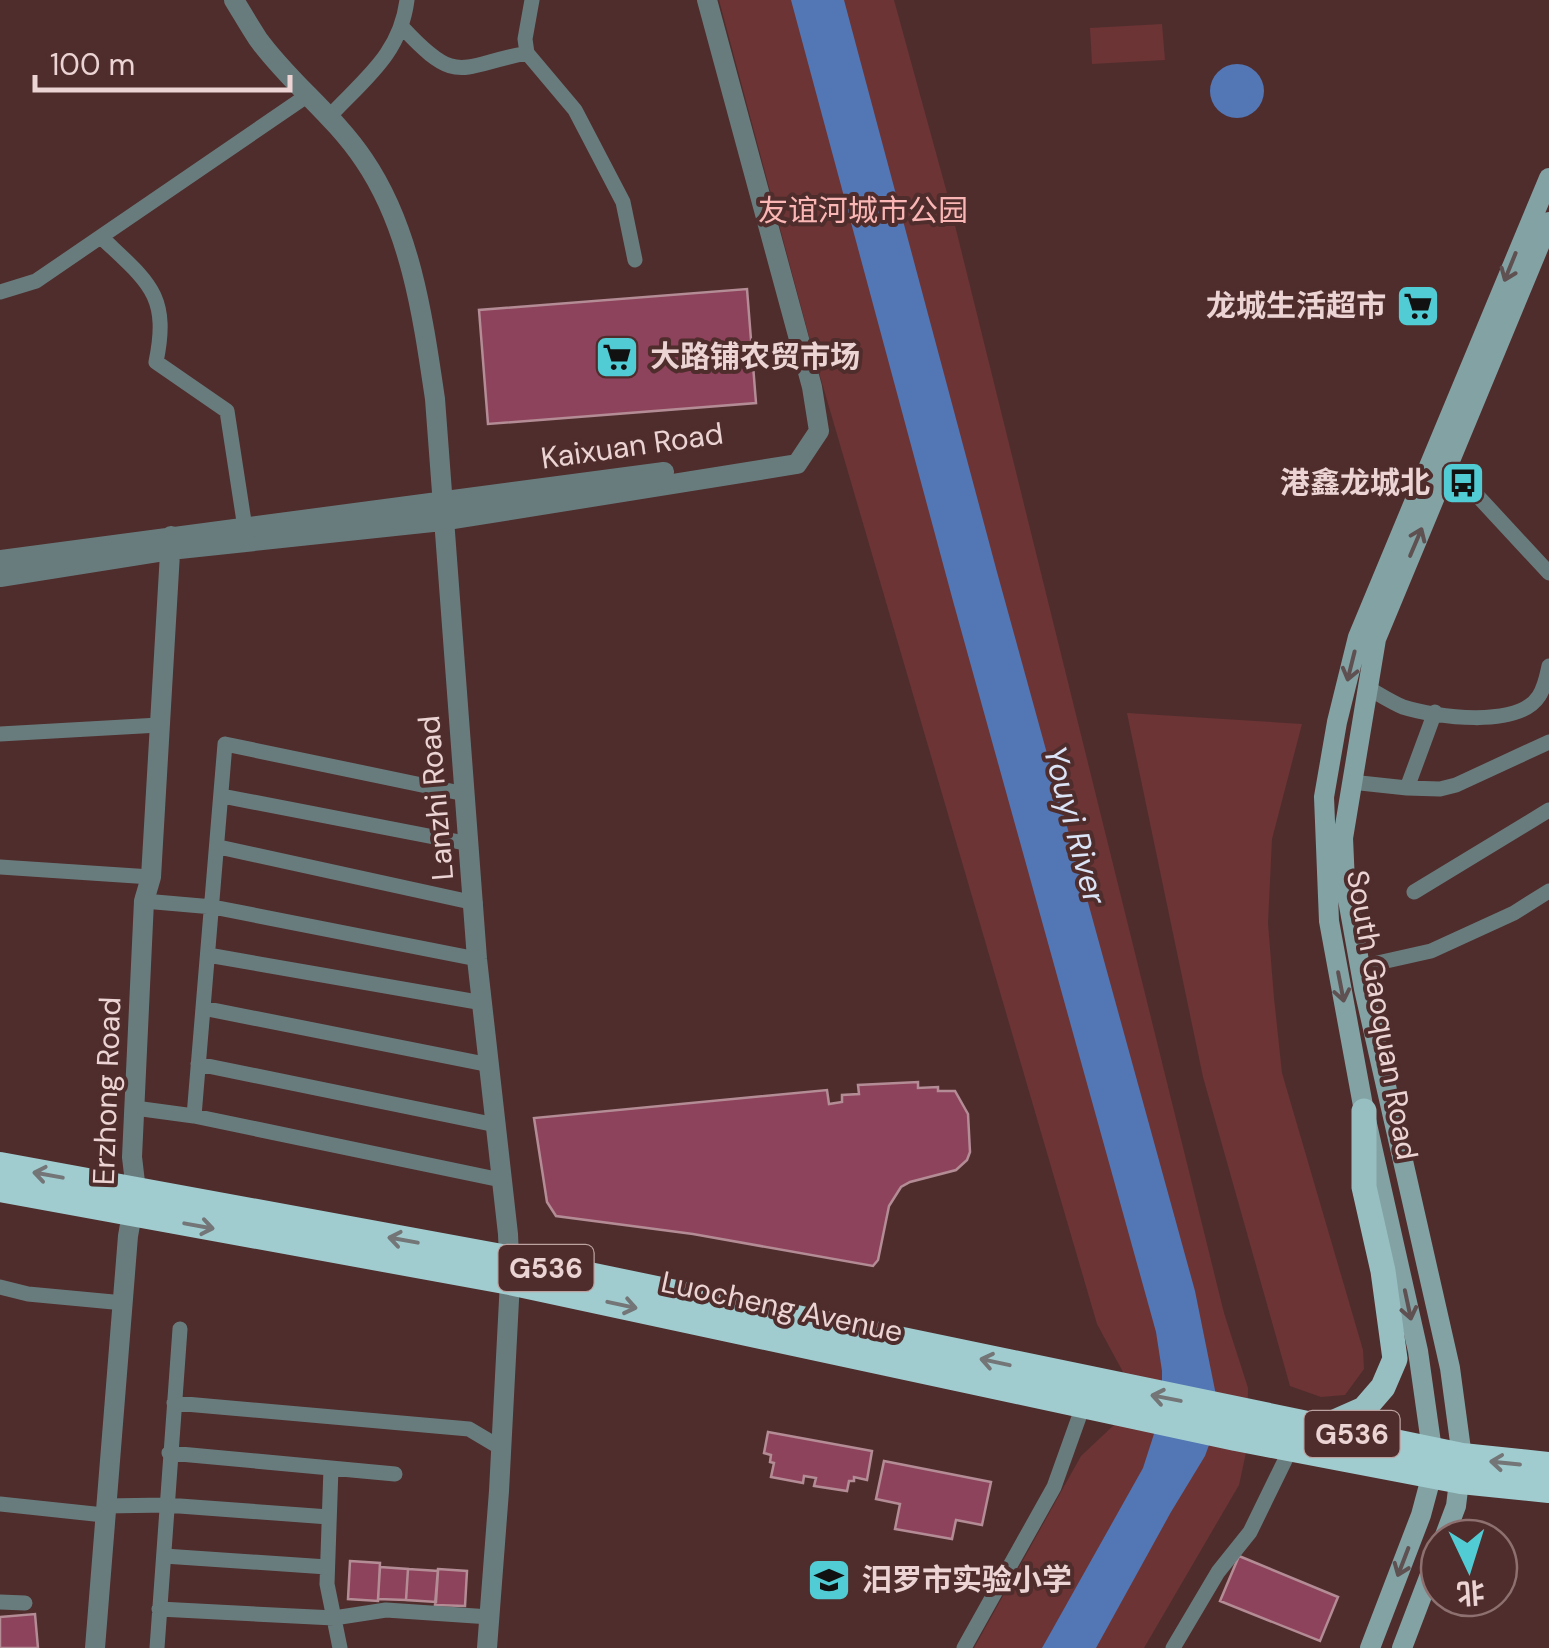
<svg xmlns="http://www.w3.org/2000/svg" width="1549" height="1648" viewBox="0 0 1549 1648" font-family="'DM Sans','Noto Sans SC',sans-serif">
	<rect width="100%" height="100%" fill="#4f2d2d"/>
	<path fill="#6c3434" d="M719,0H894L947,193L1224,1313L1248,1388L1247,1448L1239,1485L1144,1648H974L1081,1456L1115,1424L1123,1372L1097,1324L815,359Z
		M1162,24L1165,60L1092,64L1090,28Z
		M1127,713L1302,724L1272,839L1268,923L1274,998L1282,1073L1363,1350L1364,1369L1345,1395L1321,1397L1290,1386L1203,1077Z"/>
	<path fill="#5376b4" d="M791,0H844L997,572L1195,1291L1220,1415L1205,1456L1171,1512L1096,1648H1042L1143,1468L1162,1409V1371L1156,1332L953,601Z
		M1210 91a27 27 0 1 1 54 0a27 27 0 1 1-54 0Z"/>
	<path fill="#8d435b" stroke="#b48c96" stroke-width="2.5" d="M747,289L756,403L488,424L479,310Z
		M918,1082V1088L938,1087V1091H955L968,1114L970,1152L967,1160L956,1170L910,1182L901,1187L889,1206L878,1260L873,1266L693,1234L556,1216L547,1202L534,1118L827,1090L829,1104L842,1102V1095L859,1094L858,1085Z
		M768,1432L872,1451L867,1480L854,1477V1481H849L847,1491L814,1486L816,1478L804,1476L803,1483L771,1477L774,1463L770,1462L771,1455L764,1453Z
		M884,1461L991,1482L982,1525L956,1520L952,1539L895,1529L900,1504L876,1499Z
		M1239,1556L1338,1597L1320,1641L1220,1601Z
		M350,1561L380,1563L378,1601L348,1599Z
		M380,1567L408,1569L406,1600L378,1599Z
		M408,1569L438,1571L436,1602L406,1600Z
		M438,1569L467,1571L465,1606L435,1605Z
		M35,1614L38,1648H0V1617Z"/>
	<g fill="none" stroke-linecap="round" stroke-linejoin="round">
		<path stroke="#697c7d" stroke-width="15" d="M532,0L525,39L527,53L575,110L623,202L635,260
			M403,28C458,87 459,66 527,53
			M328,118C364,79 400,55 407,0
			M101,237C148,282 170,294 156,362L227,411L245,528
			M0,292L36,281L308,95
			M1448,464L1549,573
			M1368,688C1379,694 1391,702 1403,707C1435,717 1518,729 1539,696C1545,687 1547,675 1549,666
			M0,734L159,725
			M1351,782L1407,788L1440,789L1456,785L1549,742
			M1407,788L1435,712
			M222,796L470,844
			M219,847L475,903
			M0,867L151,877
			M1414,892L1549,810
			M144,901L213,907L477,959
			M208,955L483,1003
			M1365,987L1373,964L1431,951L1514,913L1549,891
			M203,1008L490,1065
			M198,1064L496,1125
			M135,1108L194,1116L501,1180
			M194,1116L225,744L465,794
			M0,1287L28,1294L124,1303
			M174,1403L469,1429L501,1448
			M169,1453L395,1474
			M331,1468L327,1584L340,1648
			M0,1504L104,1515
			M105,1506L166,1505L329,1517
			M164,1556L327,1567
			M0,1602L25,1603
			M159,1609L334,1618L386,1610L490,1617
			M157,1648L180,1329
			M964,1648L1054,1487L1083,1406
			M1173,1648L1218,1572L1250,1532L1291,1448"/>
		<path stroke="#697c7d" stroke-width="20" d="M234,0C242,13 250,27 258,39C289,82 334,115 364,160C411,229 423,318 435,399L477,959L508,1234L510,1281L499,1491L487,1648
			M0,560L664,472
			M0,577L170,550L442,521L797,464L819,431L812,387L707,0
			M95,1648L128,1236L136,1191L132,1157L144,901L151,877L171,536"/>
		<path stroke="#83a2a4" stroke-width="20" d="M1444,1538L1456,1506L1462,1457L1450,1368L1364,989L1345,883L1343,838L1376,639L1549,222
			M1370,1648L1421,1515L1432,1474V1450L1418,1351L1364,1111L1329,921L1324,797L1337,722L1358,637L1549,178
			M1402,1648L1439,1551"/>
		<path stroke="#97bfc2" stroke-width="25" d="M1321,1428L1364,1409L1383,1387L1395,1359L1383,1271L1364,1187V1111"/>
		<path stroke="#a0ccd0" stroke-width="28" d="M0,1166L507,1259L1462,1457L1549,1466
			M0,1188L510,1281L1236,1437L1461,1480L1549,1489"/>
	</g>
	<defs><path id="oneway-shaft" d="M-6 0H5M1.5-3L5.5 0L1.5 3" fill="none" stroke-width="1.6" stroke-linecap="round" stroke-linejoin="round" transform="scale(2.5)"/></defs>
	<g stroke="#5f5051">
		<use href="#oneway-shaft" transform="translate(1510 267) rotate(112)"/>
		<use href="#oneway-shaft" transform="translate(1416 542) rotate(-67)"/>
		<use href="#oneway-shaft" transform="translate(1351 666) rotate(104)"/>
		<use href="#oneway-shaft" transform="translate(1341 987) rotate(79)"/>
		<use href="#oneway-shaft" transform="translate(1408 1305) rotate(78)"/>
		<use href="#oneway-shaft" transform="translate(1403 1562) rotate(111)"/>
	</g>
	<g stroke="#737576">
		<use href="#oneway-shaft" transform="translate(48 1175) rotate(-170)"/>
		<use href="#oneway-shaft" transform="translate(199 1226) rotate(10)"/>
		<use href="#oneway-shaft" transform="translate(403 1240) rotate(-170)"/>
		<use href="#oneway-shaft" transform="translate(622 1305) rotate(12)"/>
		<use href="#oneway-shaft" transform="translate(995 1362) rotate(-168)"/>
		<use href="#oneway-shaft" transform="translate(1166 1398) rotate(-169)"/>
		<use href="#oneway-shaft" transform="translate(1505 1463) rotate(-174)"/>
	</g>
	<defs>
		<g id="supermarket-square" transform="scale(2.25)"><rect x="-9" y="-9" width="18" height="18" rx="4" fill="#51ccd4" stroke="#4f2d2d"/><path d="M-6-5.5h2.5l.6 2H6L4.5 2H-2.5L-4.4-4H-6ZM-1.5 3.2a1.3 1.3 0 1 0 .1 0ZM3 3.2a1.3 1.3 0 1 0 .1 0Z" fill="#111"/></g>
		<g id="bus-square" transform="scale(2.25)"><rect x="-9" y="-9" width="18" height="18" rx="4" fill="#51ccd4" stroke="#4f2d2d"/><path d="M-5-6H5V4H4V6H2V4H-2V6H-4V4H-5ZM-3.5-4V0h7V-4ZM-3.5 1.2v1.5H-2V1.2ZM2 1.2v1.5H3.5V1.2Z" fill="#111"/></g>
		<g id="school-square" transform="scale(2.25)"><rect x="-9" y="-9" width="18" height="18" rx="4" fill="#51ccd4" stroke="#4f2d2d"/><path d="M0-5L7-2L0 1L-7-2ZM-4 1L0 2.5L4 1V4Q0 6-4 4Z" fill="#111"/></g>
	</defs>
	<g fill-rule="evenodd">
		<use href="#supermarket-square" x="1418" y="306"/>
		<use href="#supermarket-square" x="617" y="357"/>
		<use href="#bus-square" x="1463" y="483"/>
		<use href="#school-square" x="829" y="1580"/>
	</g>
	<g text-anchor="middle" stroke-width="8" stroke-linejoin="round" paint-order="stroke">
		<g fill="#4f2d2d" stroke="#bca2a1" stroke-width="2.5">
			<rect x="498.5" y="1245" width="95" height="46" rx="8"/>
			<rect x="1304.5" y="1411" width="95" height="46" rx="8"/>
		</g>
		<g font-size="28" font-weight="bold" fill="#ebd4d3">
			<text x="546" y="1278">G536</text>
			<text x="1352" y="1444">G536</text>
		</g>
		<g font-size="30" fill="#fab6b4" stroke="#4f2d2d">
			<text x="863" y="221">友谊河城市公园</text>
		</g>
		<g font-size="30" font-weight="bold" fill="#ebd4d3" stroke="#4f2d2d" text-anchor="end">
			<text x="1386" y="316">龙城生活超市</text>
			<text x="650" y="367" text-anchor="start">大路铺农贸市场</text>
			<text x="1430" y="493">港鑫龙城北</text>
			<text x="862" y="1590" text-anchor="start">汨罗市实验小学</text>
		</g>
		<g font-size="30" fill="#ebd4d3" stroke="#4f2d2d">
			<text transform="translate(632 446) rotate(-8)" y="10">Kaixuan Road</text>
			<text transform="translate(436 798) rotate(-95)" y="10">Lanzhi Road</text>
			<text transform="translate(1382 1015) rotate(80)" y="10">South Gaoquan Road</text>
			<text transform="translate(107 1091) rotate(-88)" y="10">Erzhong Road</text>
			<text transform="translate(782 1307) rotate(12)" y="10">Luocheng Avenue</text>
		</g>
		<g font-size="32" font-style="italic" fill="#dae4f6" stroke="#4f2d2d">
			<text transform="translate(1075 825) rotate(75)" y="11">Youyi River</text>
		</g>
	</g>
	<g transform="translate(1469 1568) rotate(176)"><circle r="48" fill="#4f2d2d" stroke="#8d706f" stroke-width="2.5"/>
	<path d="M0-8L18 38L0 25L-18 38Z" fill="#51ccd4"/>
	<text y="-15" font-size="28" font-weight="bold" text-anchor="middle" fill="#ebd4d3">北</text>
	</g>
	<path d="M35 75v15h255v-15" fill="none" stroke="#ebd4d3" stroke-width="5"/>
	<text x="50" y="75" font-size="30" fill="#ebd4d3" stroke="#4f2d2d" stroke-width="8" paint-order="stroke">100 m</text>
</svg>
